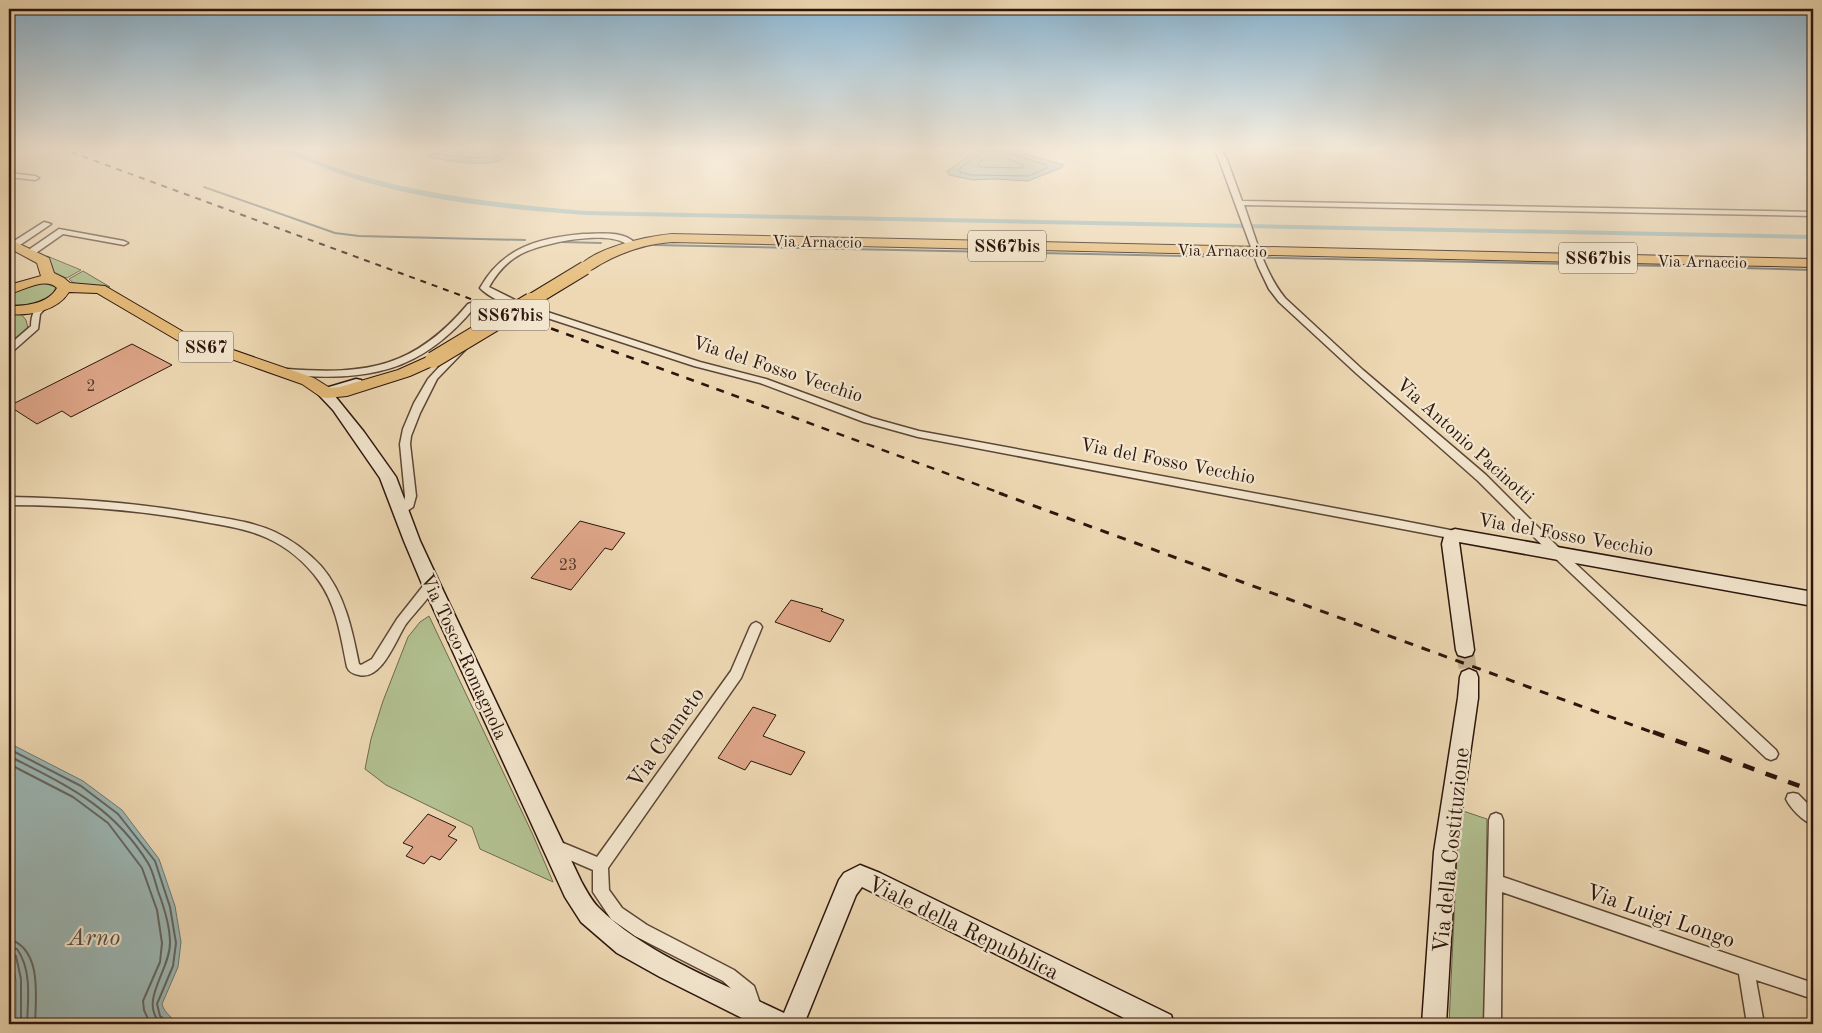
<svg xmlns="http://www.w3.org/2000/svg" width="1822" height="1033" viewBox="0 0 1822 1033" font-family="'Old Standard TT',serif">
	<rect width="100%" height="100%" fill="#edd8b3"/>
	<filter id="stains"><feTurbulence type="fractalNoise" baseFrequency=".004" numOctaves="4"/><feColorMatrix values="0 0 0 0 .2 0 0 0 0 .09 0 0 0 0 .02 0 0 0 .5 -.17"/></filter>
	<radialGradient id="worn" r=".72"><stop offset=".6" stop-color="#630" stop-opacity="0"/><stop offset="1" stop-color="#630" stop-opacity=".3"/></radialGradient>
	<path fill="#b2c091" stroke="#6e6a4f" d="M47,256L81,270L67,278L53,275Z
		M83,271L110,287C98,283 78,290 69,279Z
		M43,283L56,287L52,296L29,305H9V295C19,288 31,285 43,283Z
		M9,313L21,314L26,320L28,328L15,340L9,336Z
		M429,616L533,835L553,882L480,849L472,827L386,785L365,769L371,739L383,701L408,637L420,622Z
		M1463,811L1487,819L1484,1024H1449L1457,854Z"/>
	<path fill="#9cb8b6" stroke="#6f7772" d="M441,148H496L490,153L492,154L498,148H514C511,152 508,157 504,159C488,168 447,161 429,157Z
		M980,148H1005L1064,165L1061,168L1028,181L994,179L973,180L949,175L947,171Z
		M9,743L83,781L122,810L159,859L175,906L181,942L178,967L162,1004C165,1015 173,1016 175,1024H16V980L9,948Z"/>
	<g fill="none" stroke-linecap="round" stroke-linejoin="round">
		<path stroke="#646662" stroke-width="1" d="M444,148L445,155L471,158L499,156L508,148
			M451,148C466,154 486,156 500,148
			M983,148L981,153L960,168V172L971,175L1028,176L1047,168L1046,165L1011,154L1008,148
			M989,148L987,156L978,164L979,167L1023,168L1022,164L1006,158L1002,148"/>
		<path stroke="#646662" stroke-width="2" d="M9,749L81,786L118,814L155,861L170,907L176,943L173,966L157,1004L160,1016L170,1024
			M9,756C67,786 112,805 148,863C153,871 155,882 158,891C164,907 170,926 170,943C170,971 138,1001 161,1024
			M9,764L73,797L108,823L142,868L157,910L162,943L160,962L143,1001L144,1010L150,1024
			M9,939C42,949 36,996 35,1024
			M9,947L17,949C32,970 28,999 27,1024
			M9,953L16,956L21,979V1024"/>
		<path stroke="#6f7772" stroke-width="2" d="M204,187L335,233L359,236L525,240
			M562,242L601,243
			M654,245L1667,266
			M1743,268L1813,270"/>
		<path fill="#9cb8b6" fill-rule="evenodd" d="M278,148H287C309,157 330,166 352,173C428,196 507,204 586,211L1813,235V239L586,215C496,208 401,200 317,165C305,160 288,156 278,148Z"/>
	</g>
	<path fill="#dea689" stroke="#2b150d" d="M132,344L172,365L71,417L62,411L37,424L9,406Z
		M580,521L625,533L612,550L605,548L571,590L531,578Z
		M791,600L823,609L821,611L844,620L830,642L775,622Z
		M753,707L776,715L763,736L805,752L791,775L751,761L745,770L718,758Z
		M428,814L456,827L448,836L457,840L440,860L431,856L424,864L406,856L413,847L403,843Z"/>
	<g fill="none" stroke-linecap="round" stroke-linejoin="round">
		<path stroke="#c6b192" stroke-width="18" stroke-dasharray="18 9" stroke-linecap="butt" d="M1465,650L1469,677"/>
		<g stroke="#5c4636" stroke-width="3">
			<path id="street" d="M1213,148H1219L1226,157L1242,201L1813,212V216L1244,205C1255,236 1264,272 1285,298L1363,370L1486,475L1562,551L1776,750L1778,754L1776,758L1771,760L1766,758L1554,557L1478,481L1357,374L1279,302L1269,289L1258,266L1218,157Z
				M9,173L35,176L39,178L35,180L9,177Z
				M44,222L51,224L17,247H11V243Z
				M59,229L124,241L128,243L124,245L63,234L33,255H27V251Z
				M583,234C600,234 624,230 636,244L629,246C611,228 541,243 521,254C506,262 497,273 489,287L521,303V307C511,308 487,296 480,288C503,247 539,238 583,234Z
				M46,300L50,303L40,314L38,329L12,352L9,353V345L31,326C31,315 35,305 46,300Z
				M471,303L475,306L474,308C420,373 368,381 287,375L282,372L287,369C367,375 414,368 468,304Z
				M529,306L700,362L766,379L872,418L919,431L1388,518L1455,531L1461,535L1455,539L918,437L864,422L760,383L694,366L526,311L525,309Z
				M463,342L468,345L465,350L437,379L420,413L411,436L410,444L416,496L413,507L404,513H396L394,510L404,502L405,496L400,444L403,429L414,403L428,379L454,351L460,343Z
				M9,497C75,498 140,503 206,515C229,519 253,522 275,532C292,540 308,552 321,566C345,594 352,629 359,664L361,665L372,659L397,619L427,581H435L437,584C429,599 416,611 406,624C396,639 382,681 359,675C353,674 349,672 347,667C341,638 337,606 319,581C306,563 287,547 267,538C248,529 226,526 205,522C140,510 75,505 9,505Z
				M756,622L760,624L762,627L741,678L608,868L609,890L622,908L647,925L734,970L754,986L763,1012L761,1018L755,1020L749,1018L741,998L723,981L635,936L611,919L593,892V870L551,852L548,847L551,842L556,840L597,857L731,671L750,627L752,624Z
				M1793,793L1798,794L1813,809V825C1803,821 1790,808 1786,799L1788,794Z
				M1496,813L1501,815L1503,820V877L1813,983V999L1756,980L1764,1024H1747L1739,974L1502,892L1501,1024H1484L1489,820L1491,815Z"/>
		</g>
		<g stroke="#2b150d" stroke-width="3">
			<path id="secondary" d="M356,379L361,380L363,383L361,386L334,395L364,432L396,477L420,541L440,584L581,881C586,890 591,900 598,907C643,953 726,985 784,1013L839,880L844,873L860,865L880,873L1171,1015L1174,1024H1136L862,887L856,895L804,1024H754L660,977L617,953L581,922L565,897L422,584L404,541L380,478L333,410L317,393L319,390Z
				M1455,529L1813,592V606L1459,542L1474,650L1472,655L1465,657L1458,655L1456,650L1442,544L1445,533Z
				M1469,669L1476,672L1478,677V698L1456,852L1446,1024H1422L1434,852L1458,698L1460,677L1462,672Z"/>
		</g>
		<g stroke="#2b150d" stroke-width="2">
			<path id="primary" d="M672,234L1813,259V267L672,242C646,244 624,251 601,264C594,268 589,273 580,271L578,268C593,248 648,236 672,234Z
				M9,239L49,258L54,273L64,278L70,283L105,286L187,334L314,378L330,388L340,387L398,370L427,357H439L441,360L439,363L410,376L347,396L327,398L321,397L302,384L177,340L97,293L69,292C57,311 30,316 9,314V306C26,306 48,304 57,288C46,276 22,291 9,294V285L41,276L37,263L9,248Z"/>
		</g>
		<use href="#street" fill="#f3e6ce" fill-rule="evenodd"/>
		<use href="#secondary" fill="#f3e6ce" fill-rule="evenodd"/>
		<use href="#primary" fill="#e6bc7a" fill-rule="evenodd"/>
		<path stroke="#2b150d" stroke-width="2" stroke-dasharray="6 6" stroke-linecap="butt" d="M60,148L479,302"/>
		<path stroke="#2b150d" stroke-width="2.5" stroke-dasharray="8 8" stroke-linecap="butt" d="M476,301L1003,494"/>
		<path stroke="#2b150d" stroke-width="3" stroke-dasharray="9 9" stroke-linecap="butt" d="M999,493L1657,734"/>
		<path stroke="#2b150d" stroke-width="4.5" stroke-dasharray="12 12" stroke-linecap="butt" d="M1653,732L1813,791"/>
		<g stroke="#2b150d" stroke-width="15" stroke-linecap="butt">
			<path id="primary-bridge-far1" d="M529,302L585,268"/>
		</g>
		<g stroke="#2b150d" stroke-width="18" stroke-linecap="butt">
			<path id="primary-bridge" d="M433,360L531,301"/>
		</g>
		<use href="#primary-bridge-far1" stroke="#e6bc7a" stroke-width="13"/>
		<use href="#primary-bridge" stroke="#e6bc7a" stroke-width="16"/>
	</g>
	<linearGradient id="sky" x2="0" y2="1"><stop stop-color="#89b6d4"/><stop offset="0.51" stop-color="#f7eddd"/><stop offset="1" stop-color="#f7eddd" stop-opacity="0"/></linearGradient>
	<rect width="1822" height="292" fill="url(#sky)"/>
	<g text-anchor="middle" stroke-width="4.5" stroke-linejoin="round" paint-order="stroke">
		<g font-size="16" fill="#2b150d" stroke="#f3e6ce">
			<text transform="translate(817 241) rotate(1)" y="6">Via Arnaccio</text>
			<text transform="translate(1222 250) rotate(1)" y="6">Via Arnaccio</text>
			<text transform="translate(1702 261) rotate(1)" y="6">Via Arnaccio</text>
		</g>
		<g font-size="16" fill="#58392c">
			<text x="91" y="391">2</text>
			<text x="568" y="570">23</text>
		</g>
		<g fill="#f3e6ce" stroke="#675447" stroke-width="1">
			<rect x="968" y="230.5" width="78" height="31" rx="4"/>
			<rect x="1559" y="242.5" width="78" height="31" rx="4"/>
			<rect x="471" y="299.5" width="78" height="31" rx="4"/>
			<rect x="178.5" y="331.5" width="55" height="31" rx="4"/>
		</g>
		<g font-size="18" font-weight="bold" fill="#2b150d">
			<text x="1007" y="252">SS67bis</text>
			<text x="1598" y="264">SS67bis</text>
			<text x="510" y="321">SS67bis</text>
			<text x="206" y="353">SS67</text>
		</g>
		<g font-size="19" fill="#2b150d" stroke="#f3e6ce">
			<text transform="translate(778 368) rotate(18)" y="7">Via del Fosso Vecchio</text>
			<text transform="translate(1466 440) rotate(42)" y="7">Via Antonio Pacinotti</text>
			<text transform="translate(1168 460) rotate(11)" y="7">Via del Fosso Vecchio</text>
			<text transform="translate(1566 534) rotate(10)" y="7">Via del Fosso Vecchio</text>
			<text transform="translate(465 656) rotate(65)" y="7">Via Tosco-Romagnola</text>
		</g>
		<g font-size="22" fill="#2b150d" stroke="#f3e6ce">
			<text transform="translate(665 737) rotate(-55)" y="8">Via Canneto</text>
			<text transform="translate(1450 850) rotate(-84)" y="8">Via della Costituzione</text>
			<text transform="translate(1661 915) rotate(19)" y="8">Via Luigi Longo</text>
			<text transform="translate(964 927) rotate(26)" y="8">Viale della Repubblica</text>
		</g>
		<g font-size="24" font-style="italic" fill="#534e48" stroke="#f3e6ce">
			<text x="94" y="945">Arno</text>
		</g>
	</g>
	<rect width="1822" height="1033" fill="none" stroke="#edd8b3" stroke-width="30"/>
	<rect x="10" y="10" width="1802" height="1013" fill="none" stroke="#2b150d" stroke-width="2.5"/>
	<rect x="15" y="15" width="1792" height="1003" fill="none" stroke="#2b150d"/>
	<rect width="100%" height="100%" filter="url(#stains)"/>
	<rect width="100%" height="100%" fill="url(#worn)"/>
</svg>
